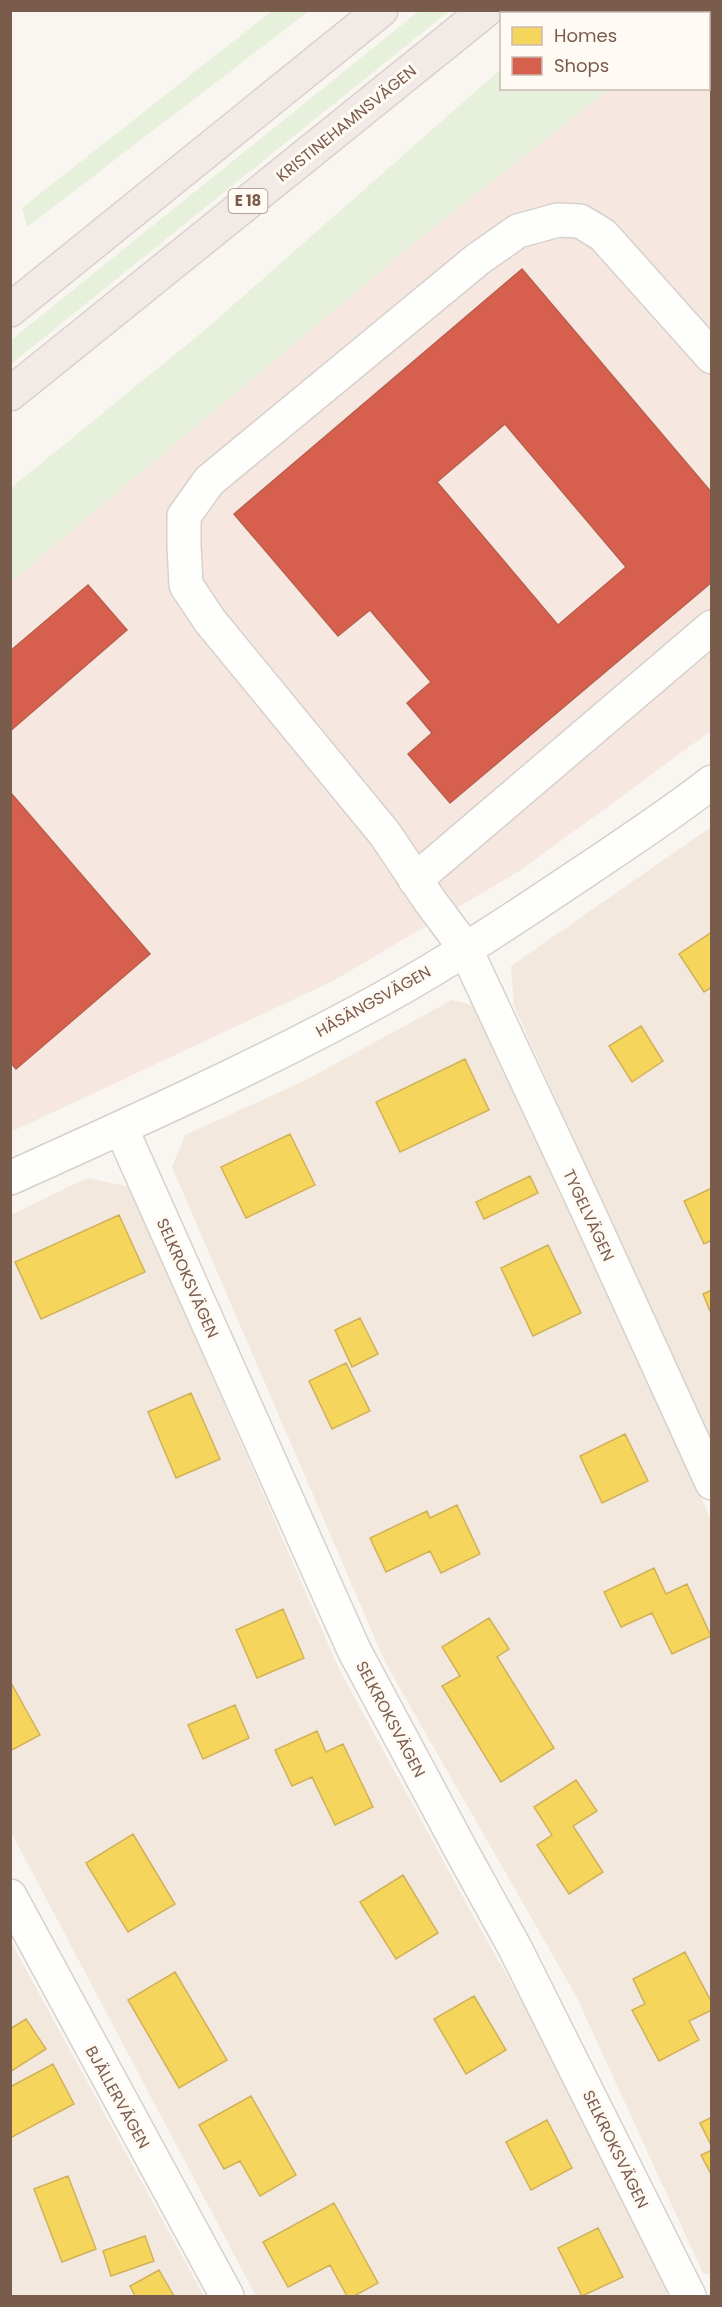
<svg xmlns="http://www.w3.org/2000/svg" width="722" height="2307" viewBox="0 0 722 2307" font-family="Poppins,sans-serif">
	<rect width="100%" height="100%" fill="#f9f5f0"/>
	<path fill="#f2e8de" d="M711,827V1444L514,1006L511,966Z
		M452,1000L482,1008L711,1520V2275L703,2273L576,1996L385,1662L172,1167L185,1135L304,1081Z
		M87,1178L130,1187L339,1669L477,1923L561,2070L668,2291L666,2296H256L11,1832V1215Z
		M11,1942L204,2296H11Z"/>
	<path fill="#f6e8e1" d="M710,11H711V731L521,870L333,981L11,1132L10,582L419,239L610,89L708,88V14L706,13Z"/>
	<path fill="#e7f0db" d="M273,10L309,11L27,227L22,208Z
		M571,10H710V11L706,14L567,13Z
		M419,11H449L11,364V340Z
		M501,69L502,88L610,89L419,239L11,582V488L206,329Z"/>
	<path fill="#f6d55c" stroke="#d1b158" stroke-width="1.5" d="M712,932V987L704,992L679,954Z
		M641,1026L663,1061L632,1082L609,1046Z
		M465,1059L489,1110L400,1152L376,1102Z
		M290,1134L315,1185L246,1218L221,1167Z
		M530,1176L538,1193L484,1219L476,1202Z
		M712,1188V1240L704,1244L684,1201Z
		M119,1215L145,1272L41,1319L15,1262Z
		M548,1245L581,1313L533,1336L501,1268Z
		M712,1290V1311H710L703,1294Z
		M360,1318L378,1354L352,1367L335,1330Z
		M346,1363L370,1411L332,1429L309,1381Z
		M191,1393L220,1459L176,1478L148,1412Z
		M625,1434L648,1481L602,1503L580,1456Z
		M457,1505L480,1554L441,1573L430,1551L386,1572L370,1538L427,1511L430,1518Z
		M654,1568L666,1594L687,1584L711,1636L672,1654L652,1613L621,1627L604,1592Z
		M283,1609L304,1658L257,1678L236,1630Z
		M489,1618L509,1649L497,1657L554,1748L501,1782L442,1686L460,1676L442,1647Z
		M10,1681L40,1735L10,1751Z
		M235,1705L249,1738L203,1759L188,1725Z
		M317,1731L326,1752L343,1744L373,1807L335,1825L312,1777L292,1786L275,1750Z
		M576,1780L597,1811L573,1826L603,1872L569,1894L537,1845L552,1835L534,1807Z
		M133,1834L175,1904L128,1932L86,1863Z
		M403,1875L438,1933L396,1959L360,1902Z
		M685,1952L712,2003V2010L689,2021L699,2040L659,2061L632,2010L645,2004L633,1979Z
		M175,1972L227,2060L179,2088L128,2000Z
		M474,1996L506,2050L466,2074L434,2019Z
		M26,2019L46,2049L10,2072V2029Z
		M53,2064L74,2104L10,2138V2087Z
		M251,2096L296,2175L260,2196L240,2161L224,2169L199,2125Z
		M712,2117V2147L700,2123Z
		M547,2120L572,2168L531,2190L506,2142Z
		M712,2150V2176L701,2155Z
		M68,2176L96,2249L62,2262L34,2189Z
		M334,2203L378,2283L354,2296H347L330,2265L288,2287L263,2242Z
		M598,2228L623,2277L582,2296L558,2248Z
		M145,2236L154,2261L111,2276L103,2251Z
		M159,2270L174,2296H135L130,2286Z"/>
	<path fill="#d6604d" stroke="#ba5f4d" stroke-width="1.5" fill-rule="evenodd" d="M522,269L712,493V582L450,803L408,754L432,733L407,703L431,682L370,610L338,636L234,514ZM505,424L626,567L558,625L437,482Z
		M88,585L127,630L10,731V651Z
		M10,792L150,954L16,1069L10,1062Z"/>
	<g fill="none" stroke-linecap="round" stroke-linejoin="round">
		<g stroke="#d7d1cb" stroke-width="36">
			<path id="minor" d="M712,357L603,235L580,221L558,220L518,231L478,259L209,481L184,516V545L186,585L210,621L385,834L430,901L465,948L586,1207L712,1483
				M415,880L712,627
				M121,1128L354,1650L462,1852L515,1948L689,2296
				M10,1178C134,1122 259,1066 378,1001C449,962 518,916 585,871C628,842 671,814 712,782
				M10,1896L227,2296"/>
		</g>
		<g stroke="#dad1cc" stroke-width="36">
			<path id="highway" d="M10,310L381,10
				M10,394L486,10"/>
		</g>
		<use href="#minor" stroke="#fefefd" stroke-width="33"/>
		<use href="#highway" stroke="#f2eae7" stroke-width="33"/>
	</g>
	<g text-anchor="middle" stroke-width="6" stroke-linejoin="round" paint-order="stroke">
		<rect fill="#fffaf3" stroke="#a28b7f" stroke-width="1.5" x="228.5" y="189" width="39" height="24" rx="4.5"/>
		<g font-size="15" font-weight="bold" fill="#7a5c4d">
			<text x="248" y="206">E 18</text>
		</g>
		<g font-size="16" fill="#7a5c4d" stroke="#fffaf3">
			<text transform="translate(346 123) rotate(-39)" y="6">KRISTINEHAMNSVÄGEN</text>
			<text transform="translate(373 1001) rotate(-29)" y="6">HÄSÄNGSVÄGEN</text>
			<text transform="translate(589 1215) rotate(65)" y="6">TYGELVÄGEN</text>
			<text transform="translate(188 1278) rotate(66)" y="6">SELKROKSVÄGEN</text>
			<text transform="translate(391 1719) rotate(62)" y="6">SELKROKSVÄGEN</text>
			<text transform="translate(118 2097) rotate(61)" y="6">BJÄLLERVÄGEN</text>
			<text transform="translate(616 2149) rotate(64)" y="6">SELKROKSVÄGEN</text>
		</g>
	</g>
	<rect width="722" height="2307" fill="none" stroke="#7a5c4d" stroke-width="24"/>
	<rect x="500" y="12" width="210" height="78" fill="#fffaf3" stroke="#cabbb1" stroke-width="1.5"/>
	<rect x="512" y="27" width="30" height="18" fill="#f6d55c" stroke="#cabbb1" stroke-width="1.5"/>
	<text x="554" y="42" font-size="18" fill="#7a5c4d">Homes</text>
	<rect x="512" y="57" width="30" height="18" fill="#d6604d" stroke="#cabbb1" stroke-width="1.5"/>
	<text x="554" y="72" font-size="18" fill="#7a5c4d">Shops</text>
</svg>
